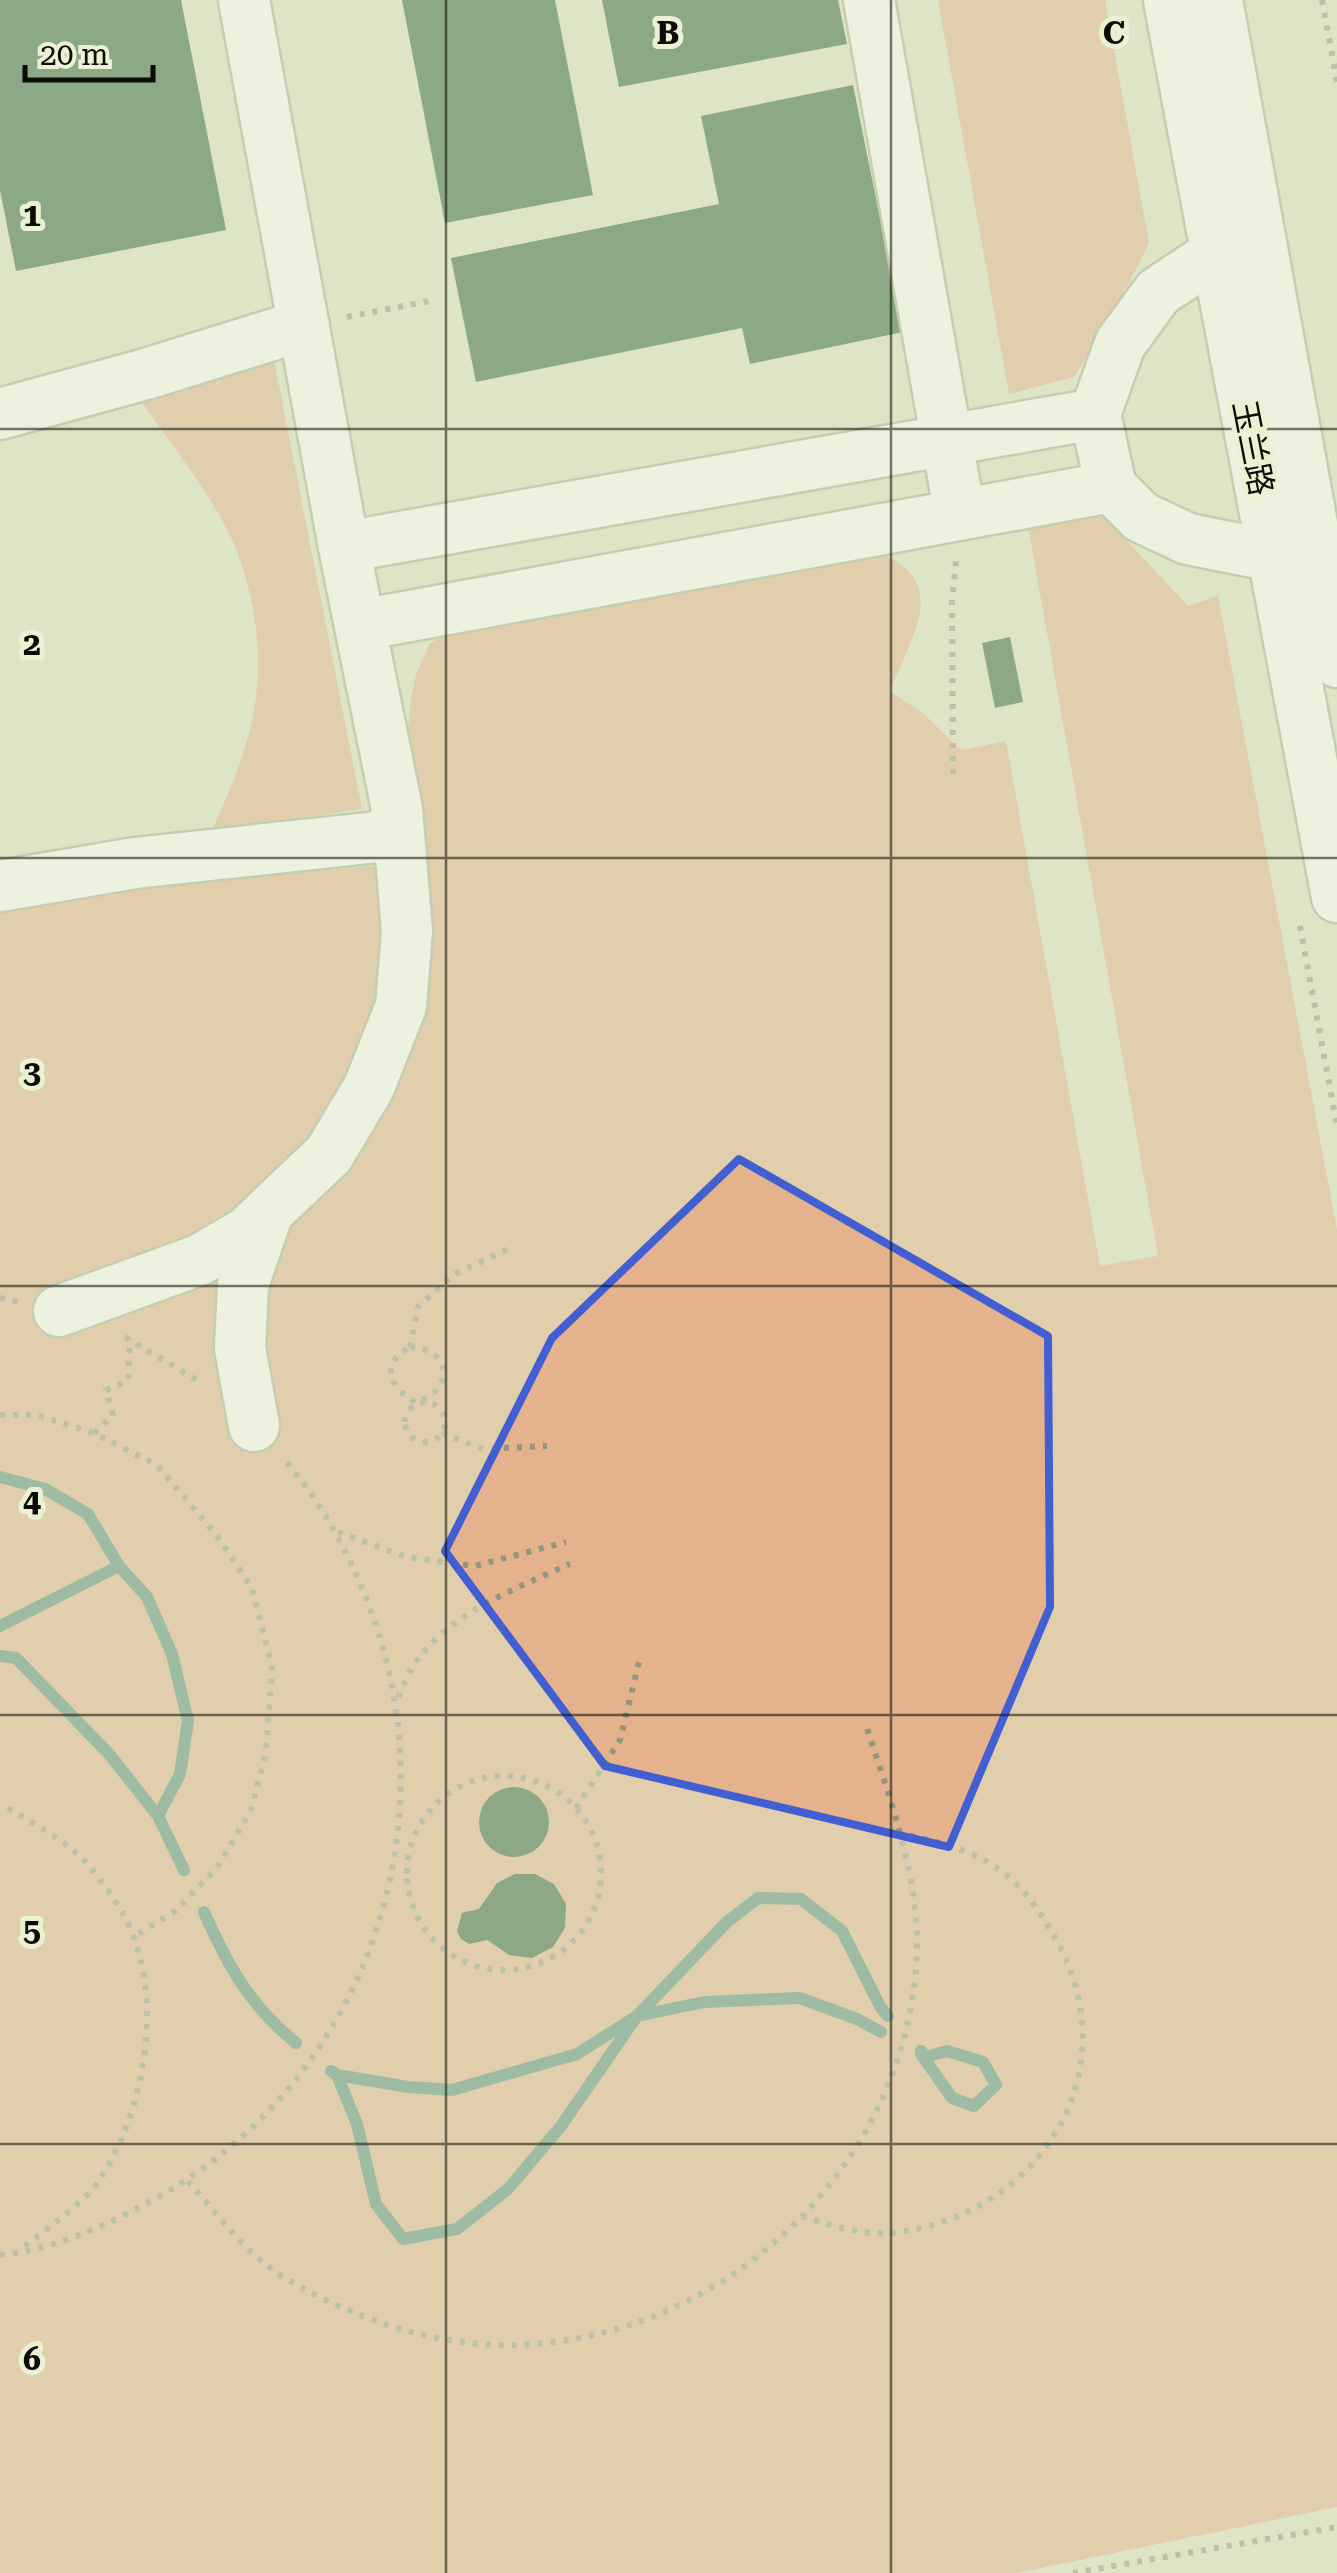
<svg xmlns="http://www.w3.org/2000/svg" width="1337" height="2573" viewBox="0 0 1337 2573" font-family="'Roboto Serif','Noto Sans SC',serif">
	<rect width="100%" height="100%" fill="#dde5c6"/>
	<path fill="#e4b28c" d="M938,0H1105L1149,243L1111,319L1074,377L1009,394Z
		M274,360L362,809L212,831C246,754 269,695 253,609C247,578 239,550 223,522C200,480 169,441 141,401Z
		M1103,515L1188,606L1218,596L1337,1230V2507L1017,2573H0V908L203,881L385,865L408,930L429,896L408,733L410,704L416,674L429,645L447,629L869,549C954,578 914,630 890,691L924,714L961,750L1006,741L1100,1266L1158,1256L1028,526Z"/>
	<g fill="none" stroke-linecap="round" stroke-linejoin="round">
		<path stroke="#528a7c" stroke-width="12" d="M0,1477L45,1489L88,1514L119,1566L147,1597L172,1654L188,1721L180,1774L158,1816
			M0,1626L119,1566
			M0,1656L16,1658L109,1754L158,1816L184,1870
			M204,1912C228,1966 250,2006 296,2043
			M921,2051L926,2057L947,2051L983,2062L996,2085L974,2106L952,2098L921,2054
			M331,2071L337,2075L408,2087L452,2090L577,2054L637,2016L704,2002L800,1998L857,2019L881,2032
			M337,2075L357,2124L376,2204L403,2239L457,2229L508,2189L561,2126L637,2016L727,1922L758,1898L801,1899L842,1931L881,2008L888,2016"/>
	</g>
	<path fill="#2e5e38" d="M0,0H181L226,230L16,271L0,190Z
		M402,0H555L593,195L445,223Z
		M602,0H838L847,44L619,87Z
		M853,85L903,332L750,364L742,328L476,382L451,258L719,204L701,116Z
		M1010,637L1023,702L995,708L982,643Z
		M479 1822a35 35 0 1 1 70 0a35 35 0 1 1-70 0Z
		M515,1874H535L554,1884L566,1904L565,1928L553,1947L532,1958L509,1955L487,1940L469,1944L461,1939L457,1931L462,1913L479,1909L497,1883Z"/>
	<g fill="none" stroke-linecap="round" stroke-linejoin="round">
		<g stroke="#a9b194" stroke-width="55">
			<path id="minor" d="M869,0L960,515
				M1169,0L1337,897
				M1217,0L1337,662
				M1241,237L1158,292L1120,344L1095,414L1111,487L1141,517L1188,539L1304,562
				M0,414L146,374L304,325
				M344,547L1095,414
				M361,625L1111,487
				M0,886L135,863L378,837L394,826L397,809L344,547L244,0
				M59,1311L199,1260L246,1233L329,1154L369,1087L401,1006L407,931L397,809
				M254,1426L240,1348L243,1285L267,1215"/>
		</g>
		<path stroke="#929780" stroke-width="6" stroke-dasharray="5 8" stroke-linecap="butt" d="M1322,0L1337,82
			M347,317L434,300
			M953,774L952,601L956,561
			M1300,926L1337,1126
			M0,1298L18,1302
			M125,1337L200,1382
			M410,1347C431,1346 453,1365 439,1387C434,1394 424,1399 417,1403C390,1388 378,1365 410,1347Z
			M410,1347L418,1307L453,1275L510,1248
			M405 1422a20 20 0 1 1 40 0a20 20 0 1 1-40 0Z
			M0,1415H36L94,1433L157,1465L217,1536L252,1588L272,1667L266,1753L251,1810L217,1868L175,1911L132,1938
			M94,1433L113,1415L106,1390L128,1381L130,1339
			M442,1433L483,1449L547,1446
			M338,1532L407,1557L475,1566L566,1542
			M398,1697C405,1683 411,1666 421,1655C459,1609 517,1588 570,1564
			M407 1873a97 97 0 1 1 194 0a97 97 0 1 1-194 0Z
			M8,1808C35,1825 68,1841 89,1866C101,1880 115,1899 124,1916C166,1992 146,2110 100,2179C83,2204 44,2231 20,2250
			M576,1808L620,1740L640,1658
			M188,2181C219,2216 249,2258 290,2281C357,2320 435,2346 513,2345C719,2341 900,2174 916,1968C923,1884 891,1803 866,1725
			M802,2216C833,2226 865,2237 899,2232C1037,2214 1127,2077 1060,1947C1044,1917 1028,1891 1000,1870C971,1849 935,1841 901,1834
			M0,2255C52,2250 103,2227 149,2202C374,2081 463,1803 355,1572C336,1530 313,1492 283,1458
			M1073,2573L1337,2527"/>
		<use href="#minor" stroke="#fff" stroke-width="50"/>
	</g>
	<path d="M0 0H1337V2573H0ZM739,1159L1048,1336L1050,1607L949,1847L605,1766L445,1551L552,1338Z" fill="#dde5c6" fill-opacity=".55" fill-rule="evenodd"/>
	<path fill="none" stroke="#425fd2" stroke-width="8" stroke-linejoin="round" d="M739,1159L1048,1336L1050,1607L949,1847L605,1766L445,1551L552,1338Z"/>
	<path fill="none" stroke="#0b0d04" stroke-width="2.5" stroke-opacity="0.55" d="M446,0V2573M891,0V2573M0,429H1337M0,858H1337M0,1286H1337M0,1715H1337M0,2144H1337"/>
	<g text-anchor="middle" stroke-width="10" stroke-linejoin="round" paint-order="stroke">
		<g font-size="32" fill="#0b0d04" stroke="#eaf2d3">
			<text transform="translate(1253 448) rotate(79)" y="11">玉兰路</text>
		</g>
	</g>
	<g font-size="32" text-anchor="middle" font-weight="bold" fill="#0b0d04" stroke="#eaf2d3" stroke-width="10" stroke-linejoin="round" paint-order="stroke">
		<text x="668" y="44">B</text>
		<text x="1114" y="44">C</text>
		<text x="32" y="226">1</text>
		<text x="32" y="655">2</text>
		<text x="32" y="1083">3</text>
		<text x="32" y="1512">4</text>
		<text x="32" y="1941">5</text>
		<text x="32" y="2370">6</text>
	</g>
	<path d="M25 65v15h128v-15" fill="none" stroke="#0b0d04" stroke-width="5"/>
	<text x="40" y="65" font-size="30" fill="#0b0d04" stroke="#eaf2d3" stroke-width="8" paint-order="stroke">20 m</text>
</svg>
